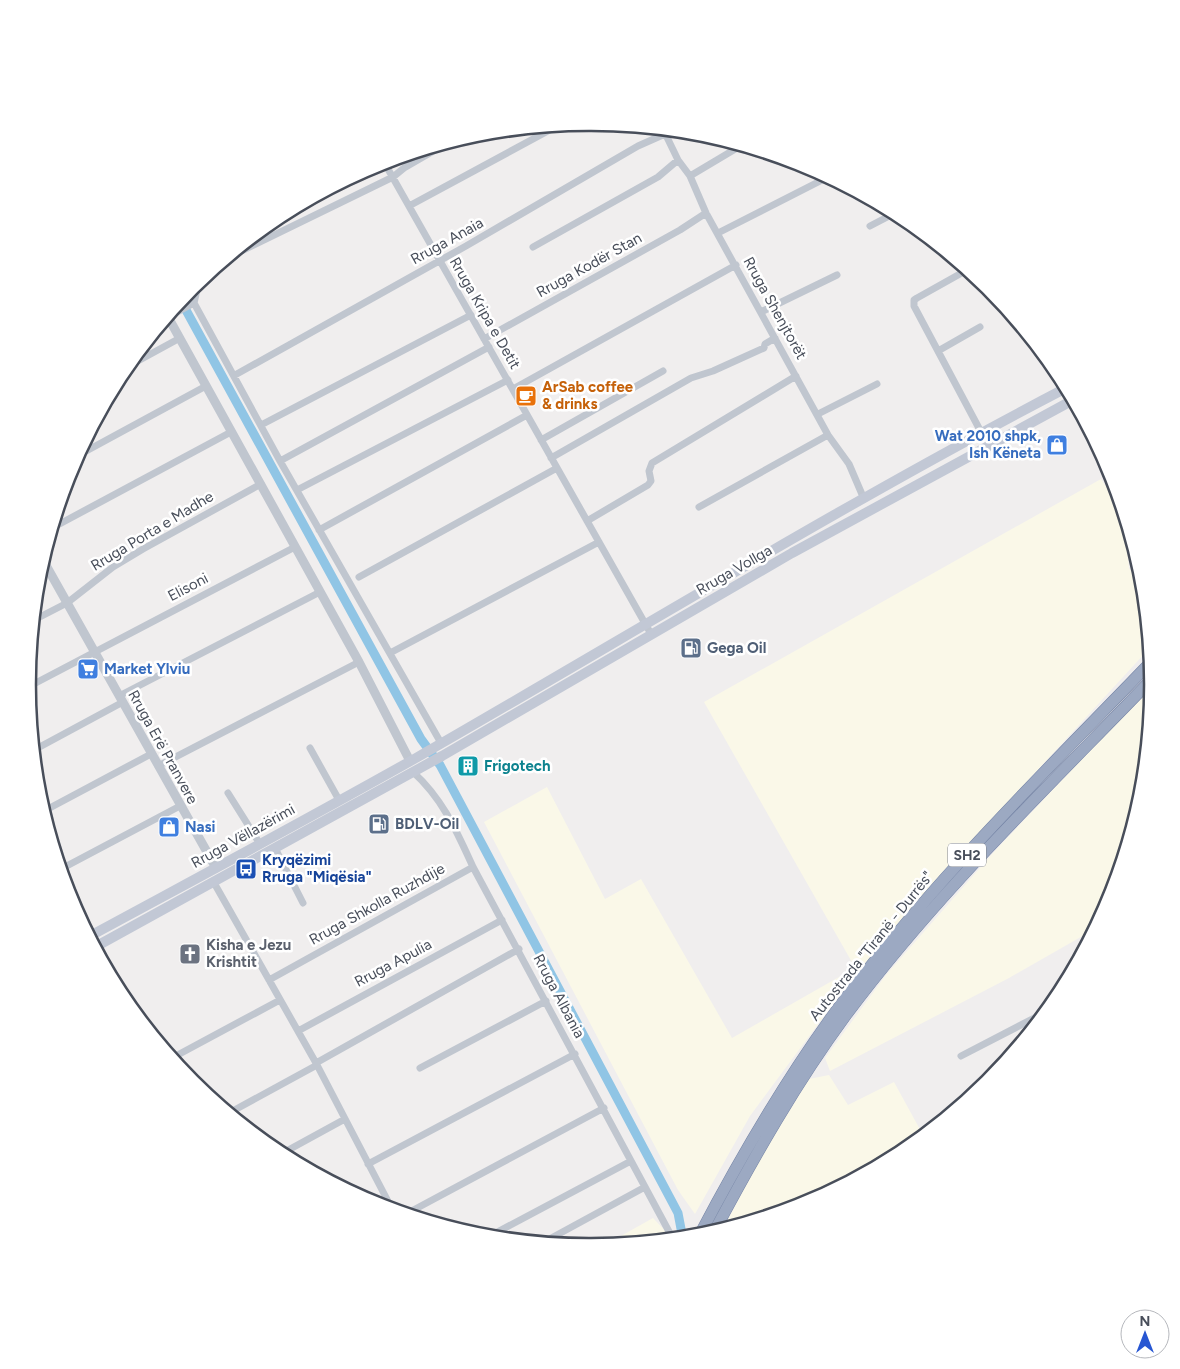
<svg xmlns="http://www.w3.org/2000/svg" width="1180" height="1369" viewBox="0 0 1180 1369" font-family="Figtree,sans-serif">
	<rect width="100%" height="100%" fill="#f0eeee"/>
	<path fill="#faf8e8" d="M1101,479L1123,513L1127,527L1126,537L1129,568L1143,590L1148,644L1146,652L931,886L862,967L853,964L704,702Z
		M1152,688L1142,795L1110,900L1093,930L1009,978L830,1071L825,1058L886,975L993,853L1103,737Z
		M547,787L605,899L641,879L732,1038L846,973L853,977L750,1116L695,1214L678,1190L484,822Z
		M829,1075L848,1105L894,1082L923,1135L902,1152L805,1204L723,1229L758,1162L809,1079Z
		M653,1218L673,1239L603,1246Z"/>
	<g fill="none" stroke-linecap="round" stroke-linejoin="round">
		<path stroke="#90c5e5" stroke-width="9" d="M181,301L421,739L440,765L678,1213L682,1234"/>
		<g stroke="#7584a5" stroke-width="12">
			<path id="trunk" d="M714,1232C754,1157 796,1083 846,1015C937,893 1047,788 1152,679
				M699,1236C740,1158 784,1082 836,1011C929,885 1042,775 1150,663"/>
		</g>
		<path stroke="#c0c6cf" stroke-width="7" d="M663,129L678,160L690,176L706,213L828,435L849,464L864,499
			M384,162L651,634
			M690,176L742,145
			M409,206L559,125
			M870,226L895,213
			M718,233L828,177
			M533,247L658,177L678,160
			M227,258L393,177L404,168L449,142
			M967,270L917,298L914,300V306L981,432
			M194,303L280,461L441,743
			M760,310L763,311L837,275
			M168,317L194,303L199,281
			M484,339L680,230L706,213
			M938,351L980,327
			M125,368L180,338
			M235,375L466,246L638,146L674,130
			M513,389L736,265
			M818,414L877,384
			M261,425L471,315
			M541,440L663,371
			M77,456L206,386
			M551,458L691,378L713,371L764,348L765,344L775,338
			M280,461L489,347
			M297,490L508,380
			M699,507L828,435
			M587,521L648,485L651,481L649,471L652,463L796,376
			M52,528L231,432
			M319,530L527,415
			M359,577L557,468
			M34,620L67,603L113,567L143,549L261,484
			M390,653L599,542
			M28,687L295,547
			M119,696L320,592
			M310,748L339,800
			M34,750L123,702
			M158,766L359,662
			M413,772C443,799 457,832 473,867L673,1239
			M228,793L260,844
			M44,811L151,754
			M275,848L303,903
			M61,869L180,806
			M213,881L316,1063L392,1209
			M269,980L473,867
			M298,1031L502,920
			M961,1056L1044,1013
			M172,1058L280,1000
			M316,1063L519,949
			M420,1068L546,1001
			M229,1113L317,1065
			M281,1154L345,1119
			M368,1164L575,1054
			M406,1214L604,1108
			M488,1237L631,1161
			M544,1242L645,1187"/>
		<path stroke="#c0c6cf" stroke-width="9" d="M168,317L359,662L410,761
			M43,560L216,868"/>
		<path stroke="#c2c8d5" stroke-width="10" d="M90,936C199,877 308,819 416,758C632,634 845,503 1066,388
			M95,947L442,756L792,553L1073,400"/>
		<use href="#trunk" stroke="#9ca9c2" stroke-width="11"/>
	</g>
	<defs>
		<g id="cafe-square" transform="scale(1.125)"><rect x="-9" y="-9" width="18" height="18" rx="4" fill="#e8710a" stroke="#fff"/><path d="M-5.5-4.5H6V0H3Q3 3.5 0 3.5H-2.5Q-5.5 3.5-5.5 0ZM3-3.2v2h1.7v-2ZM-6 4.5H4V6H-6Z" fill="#fff"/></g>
		<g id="shop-square" transform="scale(1.125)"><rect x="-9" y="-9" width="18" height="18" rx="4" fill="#3f7fe0" stroke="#fff"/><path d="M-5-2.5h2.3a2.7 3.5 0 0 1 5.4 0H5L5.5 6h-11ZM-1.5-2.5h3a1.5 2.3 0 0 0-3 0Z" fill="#fff"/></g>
		<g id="fuel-square" transform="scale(1.125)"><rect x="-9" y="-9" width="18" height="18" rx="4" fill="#5c6f8a" stroke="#fff"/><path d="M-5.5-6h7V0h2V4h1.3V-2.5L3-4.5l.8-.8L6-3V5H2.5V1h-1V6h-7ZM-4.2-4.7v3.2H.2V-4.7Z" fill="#fff"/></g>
		<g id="supermarket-square" transform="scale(1.125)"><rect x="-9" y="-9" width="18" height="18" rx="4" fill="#3f7fe0" stroke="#fff"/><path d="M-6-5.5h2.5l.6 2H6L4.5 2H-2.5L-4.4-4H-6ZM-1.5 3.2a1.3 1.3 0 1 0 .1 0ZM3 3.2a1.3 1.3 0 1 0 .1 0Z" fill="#fff"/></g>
		<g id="building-square" transform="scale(1.125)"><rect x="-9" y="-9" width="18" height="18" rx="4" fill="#0f9aa8" stroke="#fff"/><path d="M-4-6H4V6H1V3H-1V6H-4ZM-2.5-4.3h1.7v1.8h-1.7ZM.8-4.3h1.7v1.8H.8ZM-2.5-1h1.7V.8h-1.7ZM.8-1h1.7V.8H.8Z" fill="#fff"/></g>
		<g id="bus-square" transform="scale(1.125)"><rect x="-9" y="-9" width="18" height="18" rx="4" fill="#1a4fb4" stroke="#fff"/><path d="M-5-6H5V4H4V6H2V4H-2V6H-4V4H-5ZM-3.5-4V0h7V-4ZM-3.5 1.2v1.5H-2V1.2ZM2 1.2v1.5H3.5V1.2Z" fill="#fff"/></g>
		<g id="church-square" transform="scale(1.125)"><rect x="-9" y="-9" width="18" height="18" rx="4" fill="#6b7280" stroke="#fff"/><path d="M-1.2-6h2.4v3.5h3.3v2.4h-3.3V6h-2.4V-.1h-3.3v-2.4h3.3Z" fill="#fff"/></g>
	</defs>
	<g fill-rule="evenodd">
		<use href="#cafe-square" x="526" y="396"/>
		<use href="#shop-square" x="1057" y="445"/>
		<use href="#fuel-square" x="691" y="648"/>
		<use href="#supermarket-square" x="88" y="669"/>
		<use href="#building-square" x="468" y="766"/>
		<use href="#fuel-square" x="379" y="824"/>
		<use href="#shop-square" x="169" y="827"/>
		<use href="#bus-square" x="246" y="869"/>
		<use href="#church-square" x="190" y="954"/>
	</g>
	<g text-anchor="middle" stroke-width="5" stroke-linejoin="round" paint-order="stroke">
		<rect fill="#fff" stroke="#7f838c" stroke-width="1" x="948" y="843.5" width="38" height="23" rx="4"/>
		<g font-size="14" font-weight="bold" fill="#484e5a">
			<text x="967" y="860">SH2</text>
		</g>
		<g font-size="15" fill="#484e5a" stroke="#fff">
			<text transform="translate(447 241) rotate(-29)" y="5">Rruga Anaia</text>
			<text transform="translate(589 265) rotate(-29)" y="5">Rruga Kodër Stan</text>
			<text transform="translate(775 308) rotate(61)" y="5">Rruga Shenjtorët</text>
			<text transform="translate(485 313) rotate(60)" y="5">Rruga Kripa e Detit</text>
			<text transform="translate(152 531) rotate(-31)" y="5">Rruga Porta e Madhe</text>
			<text transform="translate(734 570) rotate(-30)" y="5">Rruga Vollga</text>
			<text transform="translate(188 587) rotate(-28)" y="5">Elisoni</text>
			<text transform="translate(163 747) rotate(61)" y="5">Rruga Erë Pranvere</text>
			<text transform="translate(243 836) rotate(-29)" y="5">Rruga Vëllazërimi</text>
			<text transform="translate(377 904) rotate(-29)" y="5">Rruga Shkolla Ruzhdije</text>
			<text transform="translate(871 946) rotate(-51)" y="5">Autostrada "Tiranë - Durrës"</text>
			<text transform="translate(393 963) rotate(-28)" y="5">Rruga Apulia</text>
			<text transform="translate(559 996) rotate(62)" y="5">Rruga Albania</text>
		</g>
		<g font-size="15" font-weight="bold" fill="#c56008" stroke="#fff" text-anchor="start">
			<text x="542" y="392">ArSab coffee<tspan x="542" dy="17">&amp; drinks</tspan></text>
		</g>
		<g font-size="15" font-weight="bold" fill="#366cbe" stroke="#fff" text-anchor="start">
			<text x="1041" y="441" text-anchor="end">Wat 2010 shpk,<tspan x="1041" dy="17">Ish Këneta</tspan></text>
			<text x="104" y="674">Market Ylviu</text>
			<text x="185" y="832">Nasi</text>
		</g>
		<g font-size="15" font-weight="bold" fill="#4e5e75" stroke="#fff" text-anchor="start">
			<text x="707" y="653">Gega Oil</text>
			<text x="395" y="829">BDLV-Oil</text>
		</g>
		<g font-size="15" font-weight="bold" fill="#0d838f" stroke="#fff" text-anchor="start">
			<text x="484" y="771">Frigotech</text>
		</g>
		<g font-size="15" font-weight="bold" fill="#164399" stroke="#fff" text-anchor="start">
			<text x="262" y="865">Kryqëzimi<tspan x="262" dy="17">Rruga "Miqësia"</tspan></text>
		</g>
		<g font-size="15" font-weight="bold" fill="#5b616d" stroke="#fff" text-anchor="start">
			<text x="206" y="950">Kisha e Jezu<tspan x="206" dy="17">Krishtit</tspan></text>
		</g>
	</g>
	<path d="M0 0H1180V1369H0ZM589 131H591A553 553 0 0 1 1144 684V685A553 553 0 0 1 591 1238H589A553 553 0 0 1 36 685V684A553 553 0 0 1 589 131Z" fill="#fff" fill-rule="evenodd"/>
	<path fill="none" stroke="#484e5a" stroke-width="2.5" d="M589 131H591A553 553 0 0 1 1144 684V685A553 553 0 0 1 591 1238H589A553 553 0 0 1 36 685V684A553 553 0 0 1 589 131Z"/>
	<g transform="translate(1145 1334)"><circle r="24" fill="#ffffff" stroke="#b6b8bd"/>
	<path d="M0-4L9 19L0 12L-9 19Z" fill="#2756d2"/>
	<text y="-8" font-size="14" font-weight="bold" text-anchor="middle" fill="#484e5a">N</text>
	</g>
</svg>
